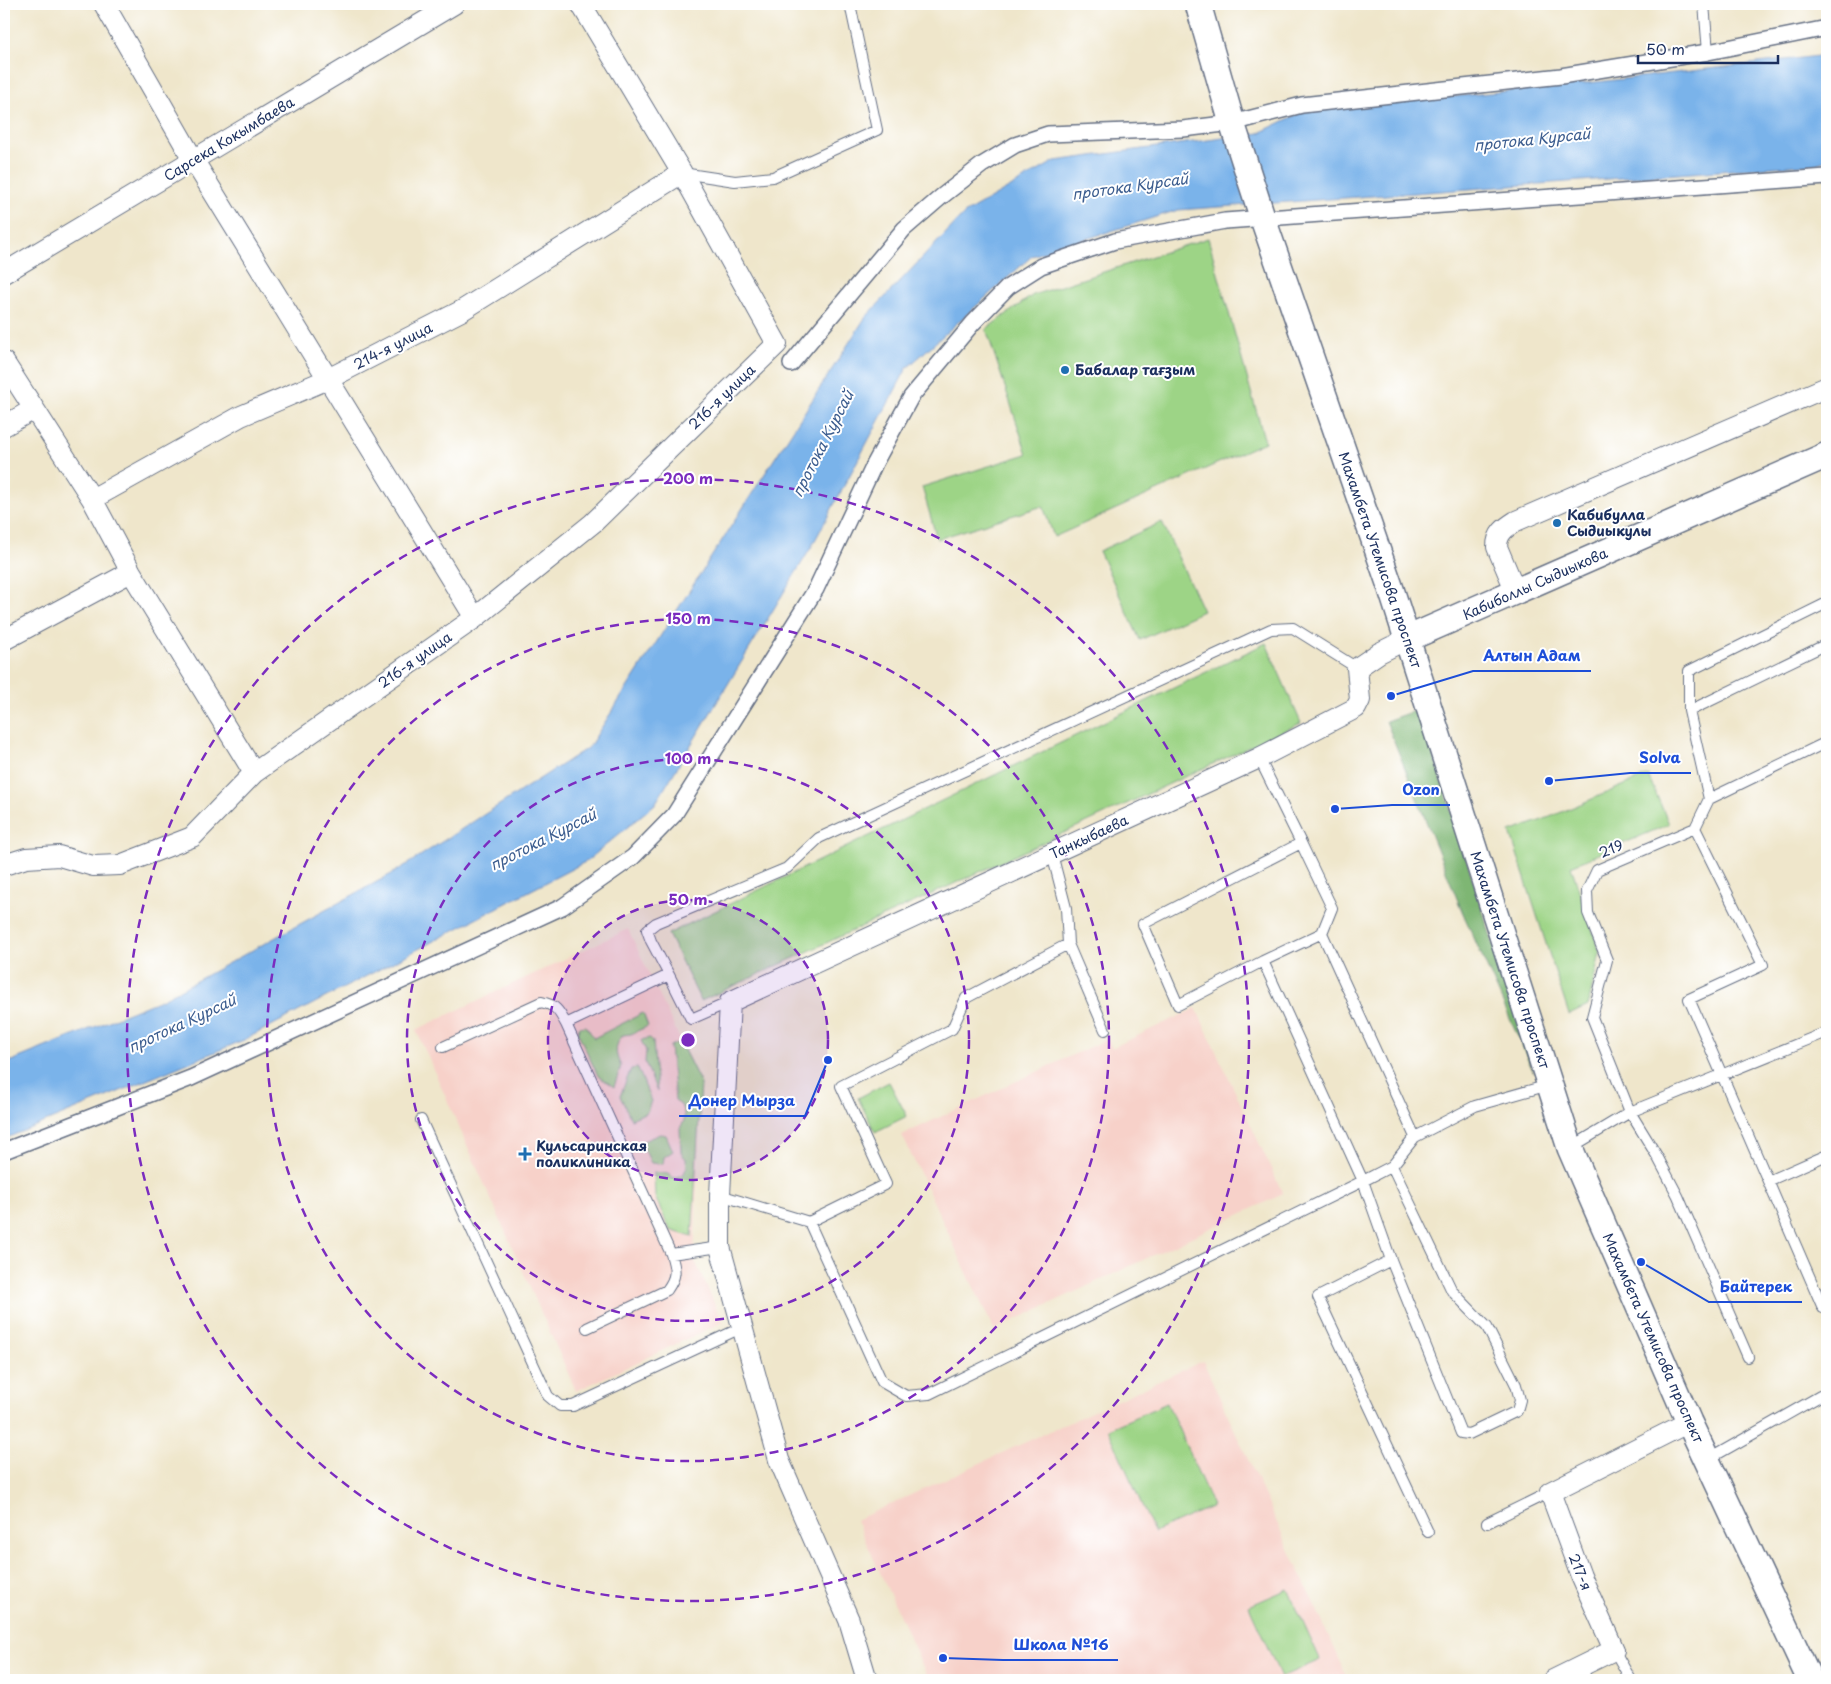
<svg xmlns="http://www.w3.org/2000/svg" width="1831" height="1684" viewBox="0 0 1831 1684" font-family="'Playpen Sans',sans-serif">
	<rect width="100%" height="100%" fill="#fff"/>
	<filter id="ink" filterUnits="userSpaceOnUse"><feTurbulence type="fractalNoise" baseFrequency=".02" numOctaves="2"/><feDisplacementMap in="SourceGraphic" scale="10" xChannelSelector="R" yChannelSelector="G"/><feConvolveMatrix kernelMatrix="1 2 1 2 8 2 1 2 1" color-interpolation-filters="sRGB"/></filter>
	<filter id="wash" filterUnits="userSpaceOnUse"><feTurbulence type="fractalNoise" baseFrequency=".0096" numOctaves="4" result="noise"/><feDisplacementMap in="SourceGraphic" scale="20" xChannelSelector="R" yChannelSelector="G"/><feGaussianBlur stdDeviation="1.12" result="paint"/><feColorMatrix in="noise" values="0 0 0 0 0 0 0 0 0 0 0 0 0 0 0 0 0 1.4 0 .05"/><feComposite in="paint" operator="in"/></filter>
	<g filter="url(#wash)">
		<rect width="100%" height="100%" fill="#efe6cb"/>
		<path fill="#f7d1c9" d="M628,929L701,1084L694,1259L723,1322L576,1391L416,1030Z
			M1196,1008L1283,1194L994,1330L902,1135L1107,1039L1112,1048Z
			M1203,1361L1348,1678L1344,1680H929L856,1520Z"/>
		<path fill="#9dd486" stroke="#5c8272" d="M1208,238L1265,442L1054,537L1043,506L937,539L922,487L1027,454L986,329L1033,295Z
			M1162,522L1203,611L1140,640L1099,551Z
			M1266,643L1301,723L701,1001L668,934Z
			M1648,775L1669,824L1571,866L1600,953L1588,1006L1569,1015L1510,832L1550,817Z
			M643,1013L648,1026L631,1034L623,1035C614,1045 615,1055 621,1066L614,1087L598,1076L578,1033L579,1027L586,1026L594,1038Z
			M650,1038L653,1041L657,1092L645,1062L646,1051L641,1040Z
			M680,1042L701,1084L692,1237L670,1230L655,1197L654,1172L668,1174L674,1178L683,1175L687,1167L686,1159L681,1153L680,1128L684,1121V1113L681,1105L675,1101L670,1046Z
			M638,1068L651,1101L647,1112L631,1119L620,1096L631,1069Z
			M889,1082L907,1116L875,1132L858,1098Z
			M660,1134L666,1135L673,1151L664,1157L663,1164L651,1163L641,1142Z
			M1167,1403L1213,1506L1154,1532L1108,1429Z
			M1288,1589L1320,1660L1281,1677L1249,1606Z"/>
		<path fill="#7eb673" stroke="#4c7268" d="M1419,709L1534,1073L1462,911L1386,721Z"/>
		<path fill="#7ab3ea" stroke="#4a71a4" d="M1827,55V160L1816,164L1178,210L1032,256L907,368L812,546L655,804L587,861L244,1040L4,1139V1064L163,999L395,872L589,747L865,318L964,214L1055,161L1259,133L1302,112L1606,81Z"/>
	</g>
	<g filter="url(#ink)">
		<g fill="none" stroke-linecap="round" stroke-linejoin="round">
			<g stroke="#656f84" stroke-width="12">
				<path id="service" d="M1704,4L1708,52
					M682,173L735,181L773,177L877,130L850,4
					M1689,711L1827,644
					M1259,758L1301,843L1143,924L1178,1005L1263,961L1363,1181L1391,1260L1461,1433L1469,1434L1517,1411L1520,1400L1516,1385L1487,1327L1452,1291L1392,1166
					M1709,799L1689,711V671L1827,603
					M1695,828L1763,965L1689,999L1823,1308L1827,1306
					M1301,843L1332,908L1322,933L1415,1137
					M1052,854L1066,908L1068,944L966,998L952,1029L841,1086L886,1184L809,1222L882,1382L906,1396L929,1394L1363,1181L1392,1166L1415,1137L1475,1106L1549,1085
					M1068,944L1105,1030
					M1263,961L1322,933
					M669,975L651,941L647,930L656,923L787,868L819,838L1271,629L1293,628L1357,668
					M443,1047L541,1002C556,1005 559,1011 566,1024
					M421,1120L548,1396L560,1406H573L743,1327
					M1570,1148L1630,1112L1827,1032
					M1768,1181L1827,1155
					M720,1195L809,1222
					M720,1247L671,1254L566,1024L669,975L691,1019L730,1002
					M1391,1260L1318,1297L1428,1532
					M587,1328L667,1290C677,1276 676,1270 671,1254
					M1748,1357L1678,1196L1657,1156L1630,1112L1592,1017L1607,960L1588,913L1587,891L1597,870L1695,828L1709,799L1827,742
					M1707,1460L1820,1396L1827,1395
					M1487,1523L1550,1492
					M1614,1650L1631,1680
					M1581,1667L1587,1680"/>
			</g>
			<g stroke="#656f84" stroke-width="18">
				<path id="pedestrian" d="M1244,120L1302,105L1561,76L1708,52L1827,28
					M791,364L904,229L941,197L982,165L1015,145L1048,134L1183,129L1232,123
					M4,1151L191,1078L562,907L633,857L674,815L816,589L875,463L911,397L973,323L1008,287L1041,266L1115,241L1225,221L1827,177"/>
			</g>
			<g stroke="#656f84" stroke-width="22">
				<path id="minor" d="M104,4L194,161L475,618
					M4,273L454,4
					M4,362L92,499L131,572L254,773
					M4,426L34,409
					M92,499L241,416L328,379L461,311L682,173
					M1516,592L1497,547C1497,533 1505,528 1516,521L1827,387
					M4,640L131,572
					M4,865L26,858L59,856L93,866L120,865L192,837L254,773L475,618L593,523L777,344L682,173L581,4
					M867,1680L849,1620L779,1460L720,1247V1195L730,1002L1259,758L1356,708L1360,700L1357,668L1379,653L1407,639
					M1553,1680L1614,1650L1581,1576L1550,1492L1689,1422"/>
			</g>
			<g stroke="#656f84" stroke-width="28">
				<path id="tertiary" d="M1198,4L1232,123L1263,219L1391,589L1570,1148L1689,1422L1810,1680
					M1407,639L1827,455"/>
			</g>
			<use href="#service" stroke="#fff" stroke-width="10"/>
			<use href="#pedestrian" stroke="#fff" stroke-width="15"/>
			<use href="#minor" stroke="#fff" stroke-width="20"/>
			<use href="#tertiary" stroke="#fff" stroke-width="25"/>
		</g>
	</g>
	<circle cx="688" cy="1040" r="140" fill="#7b2cbf" fill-opacity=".12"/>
	<g fill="none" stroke="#7b2cbf" stroke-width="2.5" stroke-dasharray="9 6">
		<circle cx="688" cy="1040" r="140"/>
		<circle cx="688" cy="1040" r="281"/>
		<circle cx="688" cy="1040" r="421"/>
		<circle cx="688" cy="1040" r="561"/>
	</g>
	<g fill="#1f6fb2" stroke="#fff" stroke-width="2">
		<circle cx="1065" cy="370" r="5"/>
		<circle cx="1557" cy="523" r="5"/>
		<path d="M522.5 1146.5h5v5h5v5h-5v5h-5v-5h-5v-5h5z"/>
	</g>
	<g text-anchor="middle" stroke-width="4" stroke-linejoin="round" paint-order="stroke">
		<g font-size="14" fill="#1b2f5e" stroke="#fff">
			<text transform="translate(229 139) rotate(-31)" y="5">Сарсека Кокымбаева</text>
			<text transform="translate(393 346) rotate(-27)" y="5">214-я улица</text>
			<text transform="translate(722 397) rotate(-44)" y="5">216-я улица</text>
			<text transform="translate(1380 560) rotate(71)" y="5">Махамбета Утемисова проспект</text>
			<text transform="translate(1535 584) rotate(-24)" y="5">Кабиболлы Сыдиыкова</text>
			<text transform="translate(415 660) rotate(-35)" y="5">216-я улица</text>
			<text transform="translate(1089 837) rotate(-25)" y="5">Танкыбаева</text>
			<text transform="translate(1611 849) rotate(-23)" y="5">219</text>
			<text transform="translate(1510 960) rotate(72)" y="5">Махамбета Утемисова проспект</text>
			<text transform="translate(1653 1338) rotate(66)" y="5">Махамбета Утемисова проспект</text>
			<text transform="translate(1580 1572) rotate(68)" y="5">217-я</text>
		</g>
		<g font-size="14" font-weight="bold" fill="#1b2f5e" stroke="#fff" text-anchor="start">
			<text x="1075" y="375">Бабалар тағзым</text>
			<text x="1567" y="520">Кабибулла<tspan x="1567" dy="16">Сыдиыкулы</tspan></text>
			<text x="536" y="1151">Кульсаринская<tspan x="536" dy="16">поликлиника</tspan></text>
		</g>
		<g font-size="15" font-style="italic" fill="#3c5d8f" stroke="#fff">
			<text transform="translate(1532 140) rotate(-6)" y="5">протока Курсай</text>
			<text transform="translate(1130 187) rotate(-8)" y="5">протока Курсай</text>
			<text transform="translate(823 444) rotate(-63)" y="5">протока Курсай</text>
			<text transform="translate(543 840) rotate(-27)" y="5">протока Курсай</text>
			<text transform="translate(182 1024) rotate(-25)" y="5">протока Курсай</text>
		</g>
	</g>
	<circle cx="688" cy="1040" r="8" fill="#7b2cbf" stroke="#fff" stroke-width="2.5"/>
	<g font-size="15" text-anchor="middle" font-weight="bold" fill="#7b2cbf" stroke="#fff" stroke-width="4" stroke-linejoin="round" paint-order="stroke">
		<text x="688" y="484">200 m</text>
		<text x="688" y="624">150 m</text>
		<text x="688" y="764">100 m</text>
		<text x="688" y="905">50 m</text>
	</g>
	<path fill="none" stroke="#1d4ed8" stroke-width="2" d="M1391 696L1473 671H1591M1549 781L1630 773H1691M1335 809L1392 805H1450M828 1060L805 1116H679M1641 1262L1709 1302H1802M943 1658L1003 1660H1118"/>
	<g fill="#1d4ed8" stroke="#fff" stroke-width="2">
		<circle cx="1391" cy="696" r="5"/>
		<circle cx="1549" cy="781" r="5"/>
		<circle cx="1335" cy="809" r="5"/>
		<circle cx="828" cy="1060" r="5"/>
		<circle cx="1641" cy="1262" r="5"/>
		<circle cx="943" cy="1658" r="5"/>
	</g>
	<g font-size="15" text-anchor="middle" font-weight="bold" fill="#1d4ed8" stroke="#fff" stroke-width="4" stroke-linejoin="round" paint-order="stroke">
		<text x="1532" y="661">Алтын Адам</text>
		<text x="1660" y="763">Solva</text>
		<text x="1421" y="795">Ozon</text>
		<text x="742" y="1106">Донер Мырза</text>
		<text x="1756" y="1292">Байтерек</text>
		<text x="1061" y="1650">Школа №16</text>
	</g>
	<rect width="1831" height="1684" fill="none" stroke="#fff" stroke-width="20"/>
	<path d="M1638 55v8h140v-8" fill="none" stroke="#1b2f5e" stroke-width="2.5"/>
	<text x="1646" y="55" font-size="15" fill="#1b2f5e" stroke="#ffffff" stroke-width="4" paint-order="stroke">50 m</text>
</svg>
